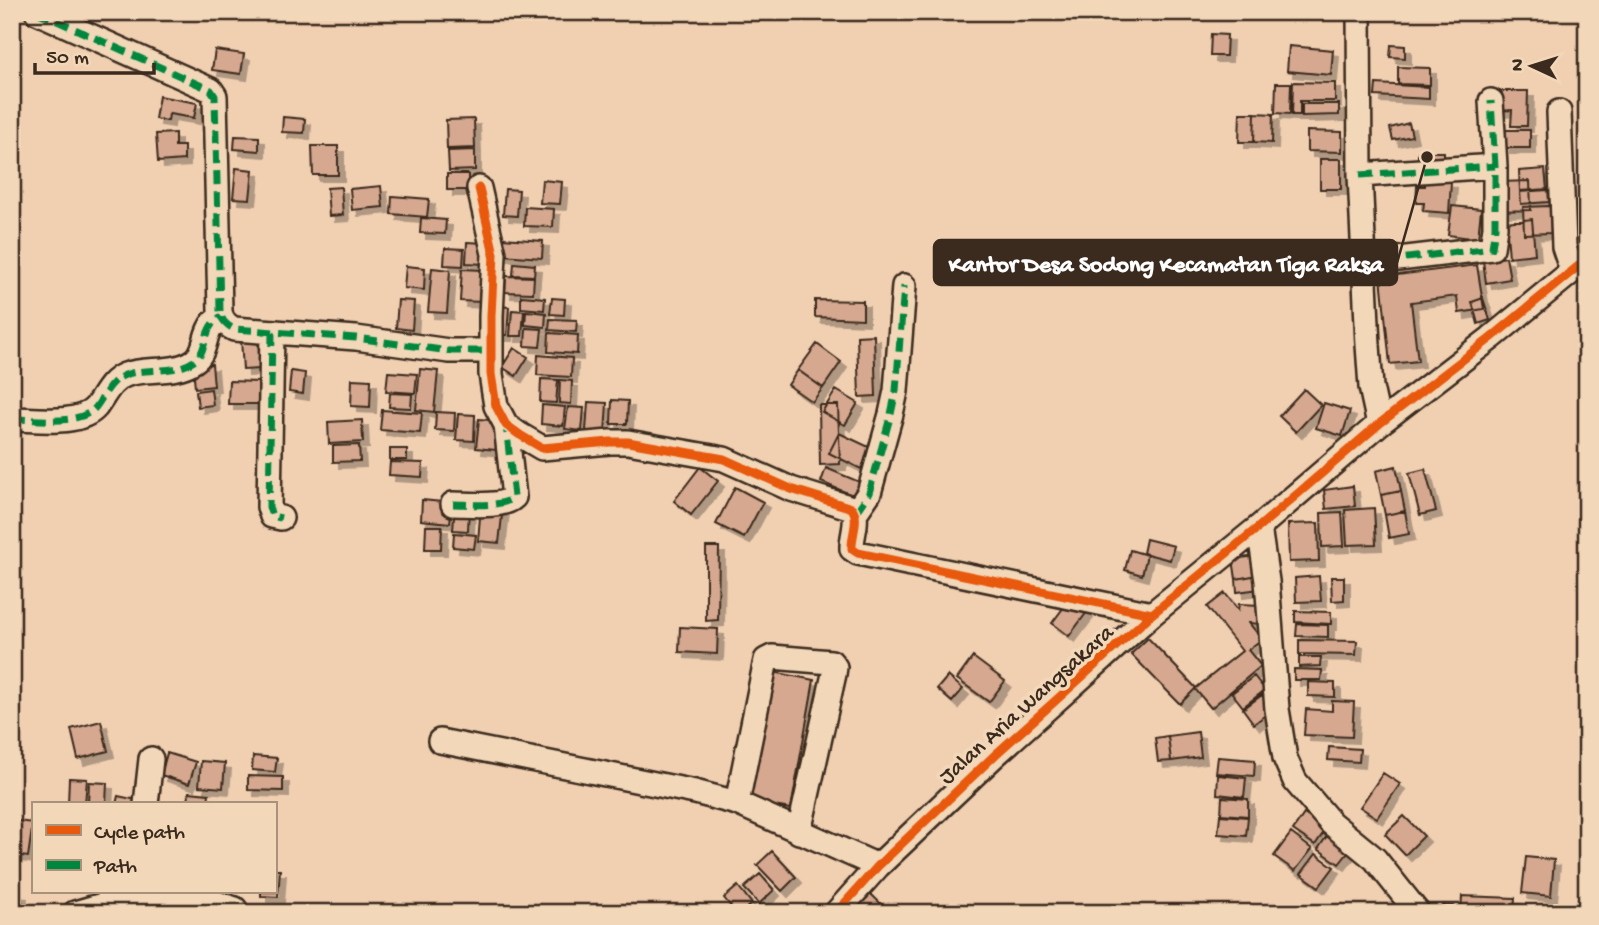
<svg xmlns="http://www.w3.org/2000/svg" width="1599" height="925" viewBox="0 0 1599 925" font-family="'Gochi Hand',sans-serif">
	<defs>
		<filter id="shadow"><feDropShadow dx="6" dy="6" stdDeviation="0" flood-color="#0004"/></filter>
	</defs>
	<rect width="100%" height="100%" fill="#f1d0b2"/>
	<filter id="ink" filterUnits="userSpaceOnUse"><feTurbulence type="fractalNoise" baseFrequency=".0143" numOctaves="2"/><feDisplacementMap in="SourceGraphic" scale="14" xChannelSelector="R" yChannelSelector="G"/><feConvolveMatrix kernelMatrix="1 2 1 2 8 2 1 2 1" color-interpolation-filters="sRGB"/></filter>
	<g filter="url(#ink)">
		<path fill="#d6a88f" stroke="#3b2a1e" stroke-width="2" filter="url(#shadow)" d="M1211,34L1227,35L1226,56H1210Z
			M1391,45L1405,46V58L1390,57Z
			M1289,46L1333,50L1331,75L1287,71Z
			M215,50L244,54L241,74L212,70Z
			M1398,67L1430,68V85L1398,84Z
			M1293,82L1335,83V101H1300V115H1292Z
			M1276,83H1291L1290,114L1275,113Z
			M1376,84L1429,87V99L1375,96Z
			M1498,91H1528L1527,126H1511L1512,110L1498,111Z
			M159,96L197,103L194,118L169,114L168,121L155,119Z
			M1302,104H1339V115L1302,116Z
			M1240,113H1255L1254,142H1239Z
			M1255,113L1273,114L1272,143L1254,142Z
			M283,117L305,119L304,133L282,132Z
			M474,119L475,148L447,149L446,120Z
			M1409,123L1412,136L1393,140L1390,128Z
			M1504,130H1530V148H1504Z
			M1307,131L1342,132V152L1307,151Z
			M175,133V146H184V160L158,162L156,134Z
			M235,136L259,137V151L234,149Z
			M312,146H338V175H313Z
			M475,150V170L449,171L448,151Z
			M1418,152H1444V163H1418Z
			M1320,159H1341V189H1320Z
			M236,168L253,170L250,199L233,198Z
			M1545,169L1547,190L1520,192L1519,171Z
			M447,174H468V190H447Z
			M542,180L562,182L560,204L540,203Z
			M1425,180L1451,182L1449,213L1423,211L1424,203H1416L1417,186H1425Z
			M1530,181L1531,210L1501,211L1500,182Z
			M381,186L383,207L352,210L350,189Z
			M341,187L343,215L329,216L327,188Z
			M505,189L519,190L517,216L503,215Z
			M1548,189L1549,202L1521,204L1520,191Z
			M392,196L429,199L427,217L391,214Z
			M1452,206L1481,209L1478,239L1448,235Z
			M1550,206L1551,233L1524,234L1523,207Z
			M525,207L554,209L553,227L524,226Z
			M421,218L446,220L445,234L420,233Z
			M1532,219L1535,254L1509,257L1506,222Z
			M503,238L543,241L542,258L502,255Z
			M467,242L485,243L484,264L466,263Z
			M445,248L464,249L463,266L444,265Z
			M1506,257L1510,279L1486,283L1483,261Z
			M514,263L535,265L534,276L513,275Z
			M1477,265L1484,309L1459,313L1457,296L1411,302L1418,361L1390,364L1381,277Z
			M406,266L425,268L424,290L404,288Z
			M432,268L450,270L447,313L428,312Z
			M462,269L483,270L481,302L460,301Z
			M506,276L534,277L533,293L505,292Z
			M521,296L545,298L544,310L521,308Z
			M552,298L565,299L564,315L550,314Z
			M1483,298L1490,320L1478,324L1472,302Z
			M398,300L414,301L412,330L396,328Z
			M815,300L863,301V319L815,317Z
			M498,306L509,307L507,335H496Z
			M512,310L524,311L522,336H510Z
			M526,311L546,313L545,327L525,325Z
			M550,319L577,320L576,332L549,330Z
			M526,328L542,329L540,347L525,346Z
			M549,333L578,335L577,354L548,352Z
			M874,335L876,396L859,397L857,336Z
			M258,338L260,369L243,370L241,339Z
			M817,344L841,362L823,388L798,370Z
			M514,348L528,357L516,376L502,367Z
			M538,355L572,358L571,377L537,375Z
			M212,364L214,386L195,388L193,366Z
			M420,369L438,371L434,412L416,410Z
			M798,370L823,388L812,402L788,385Z
			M291,371L305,373L303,394L289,392Z
			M388,372L417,374L415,393L386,391Z
			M352,379L371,380L370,407L351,406Z
			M541,379L558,380L556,403L540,402Z
			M560,380L572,381L571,404L559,403Z
			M229,381L258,382V404H228Z
			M211,389L213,405L198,407L196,391Z
			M1304,389L1321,405L1296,432L1279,416Z
			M836,390L858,403L845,425L822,412Z
			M390,393L412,394L411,408L389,407Z
			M612,400L628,401L627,424H611Z
			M588,402L607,403L605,433L586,431Z
			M1324,403L1350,411L1342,436L1316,428Z
			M542,405L565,407L563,426L541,424Z
			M819,405H838L840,464L820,465Z
			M568,407L584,408L582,431L565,429Z
			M382,410L422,413L420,433L380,430Z
			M436,412L455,413L454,431L435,430Z
			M458,414L475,415L474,441L456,440Z
			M479,419L499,421L496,450L476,448Z
			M362,420L363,442L329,444L328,422Z
			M839,433L871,448L861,469L829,453Z
			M359,445L360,461L333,462V446Z
			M390,449H407V460H390Z
			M390,462L423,463L422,477L389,475Z
			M1396,466L1401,491L1381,495L1376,471Z
			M700,467L718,481L691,515L674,501Z
			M826,468L862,483L857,497L821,482Z
			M1425,469L1436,511L1420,515L1409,473Z
			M1353,486L1355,506L1326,509L1324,490Z
			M735,487L763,502L744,538L716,524Z
			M1401,491L1405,511L1385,515L1381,495Z
			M422,500L452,503L450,523L421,520Z
			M481,505L503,507L499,543L478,541Z
			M455,506L469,507L468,531L453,530Z
			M1374,508L1376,544L1347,545L1345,510Z
			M1405,511L1409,534L1389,538L1385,515Z
			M1342,512L1344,546L1322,547L1321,513Z
			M1318,523L1319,561L1289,562L1288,524Z
			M426,526H442L441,549H425Z
			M454,533L476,535L474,549L453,547Z
			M1146,539L1174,546L1170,560L1143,553Z
			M706,547H719L718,620L706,621Z
			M1130,550L1147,555L1142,575L1125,570Z
			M1256,556L1258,575L1236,579L1233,559Z
			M1258,575L1260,589L1237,592L1236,579Z
			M1319,576L1321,601L1296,602L1295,578Z
			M1331,577H1344V600L1332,601Z
			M1225,593L1238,610L1239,604L1261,605L1260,624L1249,623L1262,639L1248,650L1261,666L1211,708L1195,689L1242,651L1207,607Z
			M1070,599L1087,612L1069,636L1052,623Z
			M1295,611L1331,612V624L1295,622Z
			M1297,624L1328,625V637L1296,636Z
			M680,627L718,629L717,654L679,652Z
			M1148,638L1196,688L1180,704L1131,654Z
			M1299,640L1357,641L1356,655L1299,654Z
			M973,657L1005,681L989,702L957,679Z
			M1299,657H1321L1320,666L1299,667Z
			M1294,669L1322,670L1321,680H1294Z
			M773,672L814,680L791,809L750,802Z
			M948,676L963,689L952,702L937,689Z
			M1254,676L1265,690L1243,707L1232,693Z
			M1308,682L1335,683V697L1308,696Z
			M1262,695L1273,709L1254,724L1243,709Z
			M1332,701L1354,702L1352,737L1304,735L1306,709L1332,711Z
			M101,721L108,751L78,759L71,729Z
			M1198,732L1201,757L1171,761L1168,736Z
			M1168,736L1171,761L1158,762L1155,738Z
			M1329,747L1360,749L1359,762L1328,760Z
			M167,753L196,762L189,784L161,775Z
			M253,756L277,758L275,772L252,770Z
			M1218,757L1255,760L1254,776L1216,773Z
			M201,761L225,763L223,788L199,786Z
			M1383,773L1400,784L1377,818L1360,807Z
			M1218,775L1246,778L1244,797L1217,794Z
			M248,776L283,777V791L248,790Z
			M69,778L87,779L85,804H68Z
			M89,782L107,783L106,804H88Z
			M189,792L209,794L208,804H188Z
			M118,796L137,800V804H116Z
			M1222,797L1248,799V816L1221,814Z
			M1304,814L1326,829L1315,845L1293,830Z
			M1220,815L1248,817L1246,836L1218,834Z
			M1404,816L1424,836L1405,855L1385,834Z
			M18,821L33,823L28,857L13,855Z
			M1291,833L1312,849L1295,871L1274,856Z
			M1329,833L1351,849L1339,864L1318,849Z
			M772,851L796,877L782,891L757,865Z
			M1316,854L1334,867L1319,887L1301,874Z
			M1526,857L1554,860L1551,896L1522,893Z
			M275,870H280L278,897L261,896V892H275Z
			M760,874L774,890L759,904L744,888Z
			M738,886L752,904L741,913H736L724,898Z
			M12,892L21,893L19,913H12Z
			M871,894L890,913H856L854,911Z
			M1462,896L1515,898L1514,913H1461Z
			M1443,905L1453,906L1452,913H1442Z"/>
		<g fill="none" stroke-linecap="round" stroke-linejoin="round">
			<g stroke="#3b2a1e" stroke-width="28">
				<path id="minor" d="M37,12L211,90L215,96L220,311C221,320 226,325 234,329L356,338L449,351H490
					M1359,12L1360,175L1368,345L1371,387L1379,424
					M1559,112L1564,247L1568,259L1574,269
					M1360,175L1495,166
					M479,188L494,254L491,316V374L496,406L506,425L520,435L542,448L610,442H628L724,459L791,489L852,508C860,519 851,536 852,549L858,553L1152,614
					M1364,263L1492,248L1495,227V166L1491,101
					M272,332L269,507L272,516L281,518
					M12,419C35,419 80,426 96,407C105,395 110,381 125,375C145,367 173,375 194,361C207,352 203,335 213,323C215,321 218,319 221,316
					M453,504C469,504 503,508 514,497L506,425
					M856,512L869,493L891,414L896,391L904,286
					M1259,527L1267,581L1277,709L1285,758L1295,781L1331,823L1375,859L1418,913
					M440,741L695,792L737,803L878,866
					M737,803L766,660L772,657L831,662L835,667L834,674L799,832
					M146,804L151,759
					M75,913L123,899L141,898L177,902L199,901L213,902L235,909
					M836,913L878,866L996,754L1152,614L1259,527L1379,424L1491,338L1587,259"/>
			</g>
			<use href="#minor" stroke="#f2d8b9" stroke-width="23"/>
			<path stroke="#00873e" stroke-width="7" stroke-dasharray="14 7" stroke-linecap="butt" d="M37,12L211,90L215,96L220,311C221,320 226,325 234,329L356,338L449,351H490
				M1360,175L1495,166
				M1364,263L1492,248L1495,227V166L1491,101
				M272,332L269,507L272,516L281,518
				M12,419C35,419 80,426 96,407C105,395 110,381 125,375C145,367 173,375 194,361C207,352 203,335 213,323C215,321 218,319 221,316
				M453,504C469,504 503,508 514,497L506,425
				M856,512L869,493L891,414L896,391L904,286"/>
			<g stroke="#f2d8b9" stroke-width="13">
				<path id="cycleway" d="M479,188L494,254L491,316V374L496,406L506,425L520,435L542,448L610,442H628L724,459L791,489L852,508C860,519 851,536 852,549L858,553L1152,614
					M836,913L878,866L996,754L1152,614L1259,527L1379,424L1491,338L1587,259"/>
			</g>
			<use href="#cycleway" stroke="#e8590c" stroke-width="9"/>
		</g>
	</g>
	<g text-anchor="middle" stroke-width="7" stroke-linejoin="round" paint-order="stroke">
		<g font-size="23" fill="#3b2a1e" stroke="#f2d8b9">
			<text transform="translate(1025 703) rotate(-42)" y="8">Jalan Aria Wangsakara</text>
		</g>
	</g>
	<path fill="none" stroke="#3b2a1e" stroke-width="2.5" d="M1427 157L1397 263"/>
	<circle fill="#3b2a1e" stroke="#f2d8b9" stroke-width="2.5" cx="1427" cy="157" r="7"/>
	<rect fill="#3b2a1e" stroke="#3b2a1e" stroke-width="2.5" x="934" y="240" width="463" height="45" rx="7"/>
	<g font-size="24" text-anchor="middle" font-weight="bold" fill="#fff">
		<text x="1166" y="271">Kantor Desa Sodong Kecamatan Tiga Raksa</text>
	</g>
	<rect width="1599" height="925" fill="none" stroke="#f2d8b9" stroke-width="42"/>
	<rect x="21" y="21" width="1557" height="883" fill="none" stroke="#3b2a1e" stroke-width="2.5" filter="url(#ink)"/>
	<rect x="32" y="802" width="245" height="91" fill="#f2d8b9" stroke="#a9927b" stroke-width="2"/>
	<rect x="46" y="825" width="35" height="10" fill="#e8590c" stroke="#a9927b" stroke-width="2"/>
	<text x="94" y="838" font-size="21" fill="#3b2a1e">Cycle path</text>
	<rect x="46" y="860" width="35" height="10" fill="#00873e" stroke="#a9927b" stroke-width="2"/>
	<text x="94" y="872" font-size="21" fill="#3b2a1e">Path</text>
	<g transform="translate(1532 66) rotate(274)" stroke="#f2d8b9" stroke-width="5" paint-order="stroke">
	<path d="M0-5L12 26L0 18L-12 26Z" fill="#3b2a1e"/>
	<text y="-10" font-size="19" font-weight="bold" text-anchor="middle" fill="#3b2a1e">N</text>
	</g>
	<path d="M35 63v10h119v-10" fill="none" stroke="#3b2a1e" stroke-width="3.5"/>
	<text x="46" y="63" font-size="21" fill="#3b2a1e" stroke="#f2d8b9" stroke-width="5" paint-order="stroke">50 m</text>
</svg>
